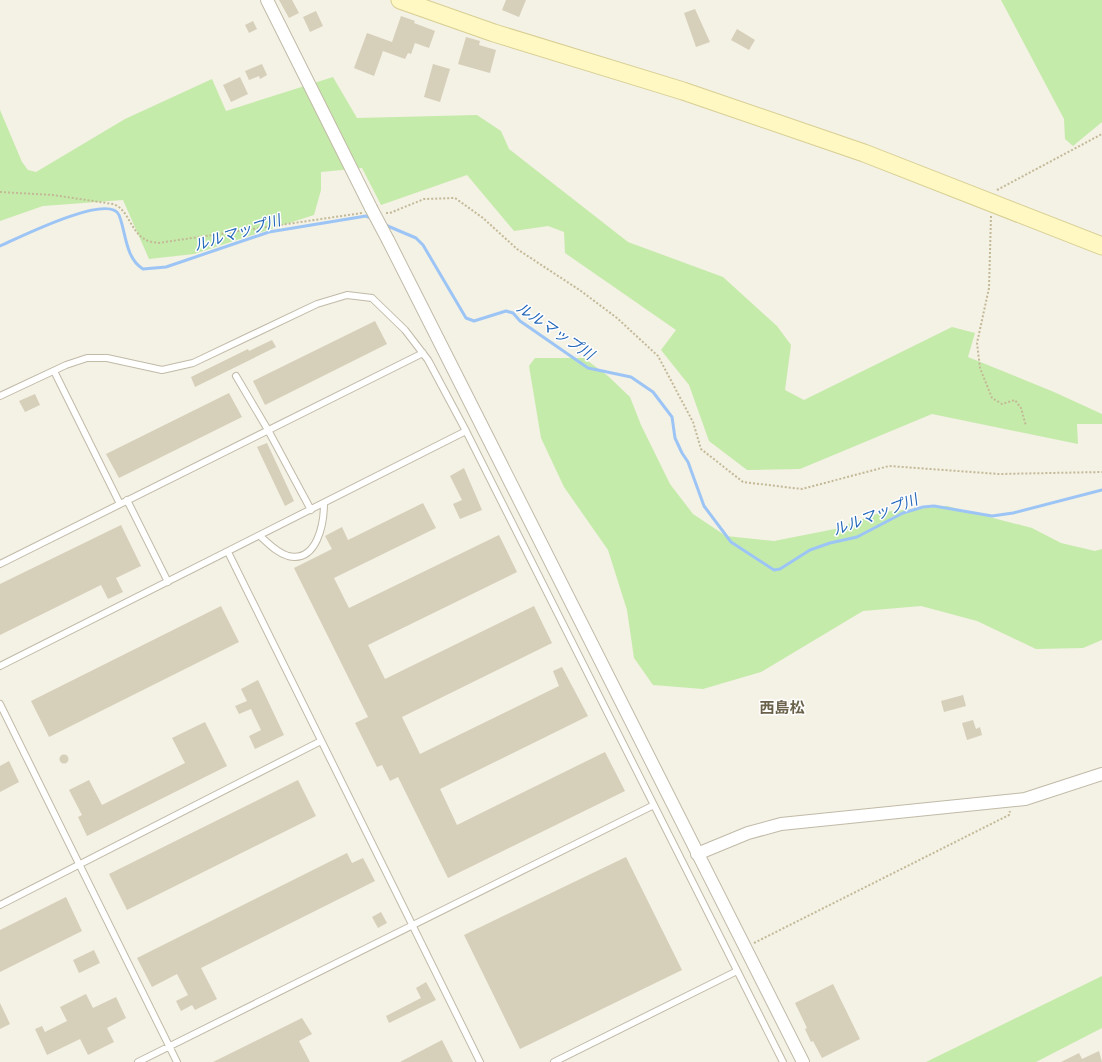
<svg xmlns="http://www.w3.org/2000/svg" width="1102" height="1062" viewBox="0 0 1102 1062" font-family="Manrope,'Noto Sans JP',sans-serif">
	<rect width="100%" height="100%" fill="#f4f1e5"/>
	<path fill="#c5ebaa" d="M1001,0H1102V122L1073,146L1065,139L1064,119Z
		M333,77L357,118L477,115L501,131L509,149L628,242L723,277L777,326L791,345L785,390L804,400L952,327L975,333L968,357L1054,392L1102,414V424H1077L1078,444L932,414L800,469L747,470L709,441L689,385L661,350L676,330L565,253L564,232L548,226L514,231L467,175L381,205L362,168L321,172V190L314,215L194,254L149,259L123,200L43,206L0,221V110L22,162L28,170L36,172L125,119L212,79L226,111Z
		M535,358H584L608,376L630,397L641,425L670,484L693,514L726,536L774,541L835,529L882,512L947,506L1032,528L1061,543L1095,551L1102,549V640L1083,648L1036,649L977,621L921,606L863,611L761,672L703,689L653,685L634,658L627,610L608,550L564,487L541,438L529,366Z
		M1102,976V1028L1036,1062H926Z"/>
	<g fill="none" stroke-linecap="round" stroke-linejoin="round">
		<path stroke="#9cc5f6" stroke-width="3" d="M383,224L416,238L423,245L466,318L474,321L506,311L513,313L520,321L588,368L631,377L653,392L672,417L675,438L682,453L688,462L704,506L731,542L774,570L780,569L810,550L830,543L857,537L903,513L923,507L934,506L992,516L1013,513L1102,490
			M0,246C16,239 109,192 119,215C126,232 125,258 143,269L166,267L269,232L366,216L373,219"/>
	</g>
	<path fill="#d6cfb9" d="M279,0H292L299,13L289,18Z
		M506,0H526L519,17L502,10Z
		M695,9L710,42L696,47L684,13Z
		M316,11L323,26L310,32L303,17Z
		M401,16L415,21L414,23L435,31L429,48L415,43L411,54L408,53L405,59L383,51L374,76L354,68L367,33L392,42Z
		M253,21L257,29L249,33L245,25Z
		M737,29L755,40L749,50L731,40Z
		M466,37L480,41L479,45L496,50L490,73L458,64Z
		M262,64L267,75L260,79L259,76L249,80L245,71Z
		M433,64L450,69L440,102L424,97Z
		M240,77L248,94L231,102L223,85Z
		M375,321L387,344L265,405L253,381Z
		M272,340L276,347L195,387L191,377L248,349L249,351Z
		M229,393L242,417L119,478L106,454Z
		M35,394L40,405L25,412L19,401Z
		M267,443L294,501L285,506L257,447Z
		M464,468L482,510L460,519L453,504L462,500L450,476Z
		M423,503L436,528L334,578L349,608L499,535L517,572L368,645L385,679L534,606L552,643L402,717L420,754L559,686L553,671L562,667L588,716L440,789L457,825L605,752L625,791L448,878L398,777L390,781L382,765L377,767L355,723L368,717L294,568L332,549L325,536L342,527L348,540Z
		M121,525L141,566L116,578L123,592L108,599L101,585L0,635V584Z
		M221,606L239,642L49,737L31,701Z
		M258,680L284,735L255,749L249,736L261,730L251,709L239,714L235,706L247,701L241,689Z
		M963,695L966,706L944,712L941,701Z
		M973,720L976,729L980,727L982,735L967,740L962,723Z
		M205,722L227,766L87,836L78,817L82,815L69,790L89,780L102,805L185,763L172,738Z
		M59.5 759a4.5 4.5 0 1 1 9 0a4.5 4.5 0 1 1-9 0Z
		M9,761L19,782L0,792V766Z
		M298,780L316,816L127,910L109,874Z
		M347,853L352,863L363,858L375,881L201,968L217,999L195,1010L192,1005L181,1011L176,1001L188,995L177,974L152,987L137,958Z
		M626,857L682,970L520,1049L464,935Z
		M66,897L82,931L0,972V930Z
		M381,912L387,923L378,928L372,917Z
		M94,950L100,963L79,973L73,960Z
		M426,982L436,1000L389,1023L386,1016L421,998L416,988Z
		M833,984L860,1039L822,1058L813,1041L811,1042L805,1029L807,1028L795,1003Z
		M86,994L93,1008L116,997L126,1018L107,1028L114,1042L88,1055L80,1039L47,1055L35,1029L42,1026L45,1032L67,1021L60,1007Z
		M0,1003L10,1024L0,1029Z
		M302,1018L312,1034L299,1041L310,1062H213Z
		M442,1040L453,1062H400Z
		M1099,1051L1102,1062H1061L1079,1053L1082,1059Z"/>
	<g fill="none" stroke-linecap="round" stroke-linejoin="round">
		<g stroke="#c0baa7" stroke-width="8">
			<path id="lane" d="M54,371L120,504
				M236,376L268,430L311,510
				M0,396L66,365L87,358H107L162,370L193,363L317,304L347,295L372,298L405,330L428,360L466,431L783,1062
				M127,500L168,582
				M260,536C268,543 277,553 288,556C317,563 324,524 324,503
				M228,552L480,1062
				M0,564L423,353
				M0,666L466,431
				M0,704L177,1062
				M0,905L321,741
				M138,1062L654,805
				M554,1062L737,971"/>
		</g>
		<g stroke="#c0baa7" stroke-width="14">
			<path id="street" d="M267,0L371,208
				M388,240L803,1062
				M697,854L748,833L781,824L1025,799L1102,774"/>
		</g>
		<g stroke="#d7ce91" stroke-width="19">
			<path id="secondary" d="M400,0L494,33L683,91L864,153L1102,246"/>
		</g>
		<path stroke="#c3b997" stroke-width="2" stroke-dasharray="2 2" stroke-linecap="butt" d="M997,190L1102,134
			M0,192L53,195L113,204C129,209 130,232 146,240C149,242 154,242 158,243L362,213
			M386,213H390L424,199L455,198L483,218L517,249L581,291L617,318L658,356L693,422L701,449L743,482L802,489L889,466L999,474L1102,472
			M991,216L989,288L977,343L980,368L992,398L1002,404L1015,400L1021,408L1026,426
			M754,943L1009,815L1010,811"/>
		<use href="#lane" stroke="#fff" stroke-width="6"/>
		<use href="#street" stroke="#fff" stroke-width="12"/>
		<use href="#secondary" stroke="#fff8c3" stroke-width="17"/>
		<g stroke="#c0baa7" stroke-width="14" stroke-linecap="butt">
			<path id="street-bridge" d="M371,208L388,240"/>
		</g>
		<use href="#street-bridge" stroke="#fff" stroke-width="12"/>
	</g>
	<g text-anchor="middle" stroke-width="3" stroke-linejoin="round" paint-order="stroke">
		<g font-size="15" font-style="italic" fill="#2568ba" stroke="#fff">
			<text transform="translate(237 233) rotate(-17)" y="5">ルルマップ川</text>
			<text transform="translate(555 331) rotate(34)" y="5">ルルマップ川</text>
			<text transform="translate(875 515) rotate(-21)" y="5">ルルマップ川</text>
		</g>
		<g font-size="15" font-weight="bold" fill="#6a624a" stroke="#fff">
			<text x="782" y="713">西島松</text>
		</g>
	</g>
</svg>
